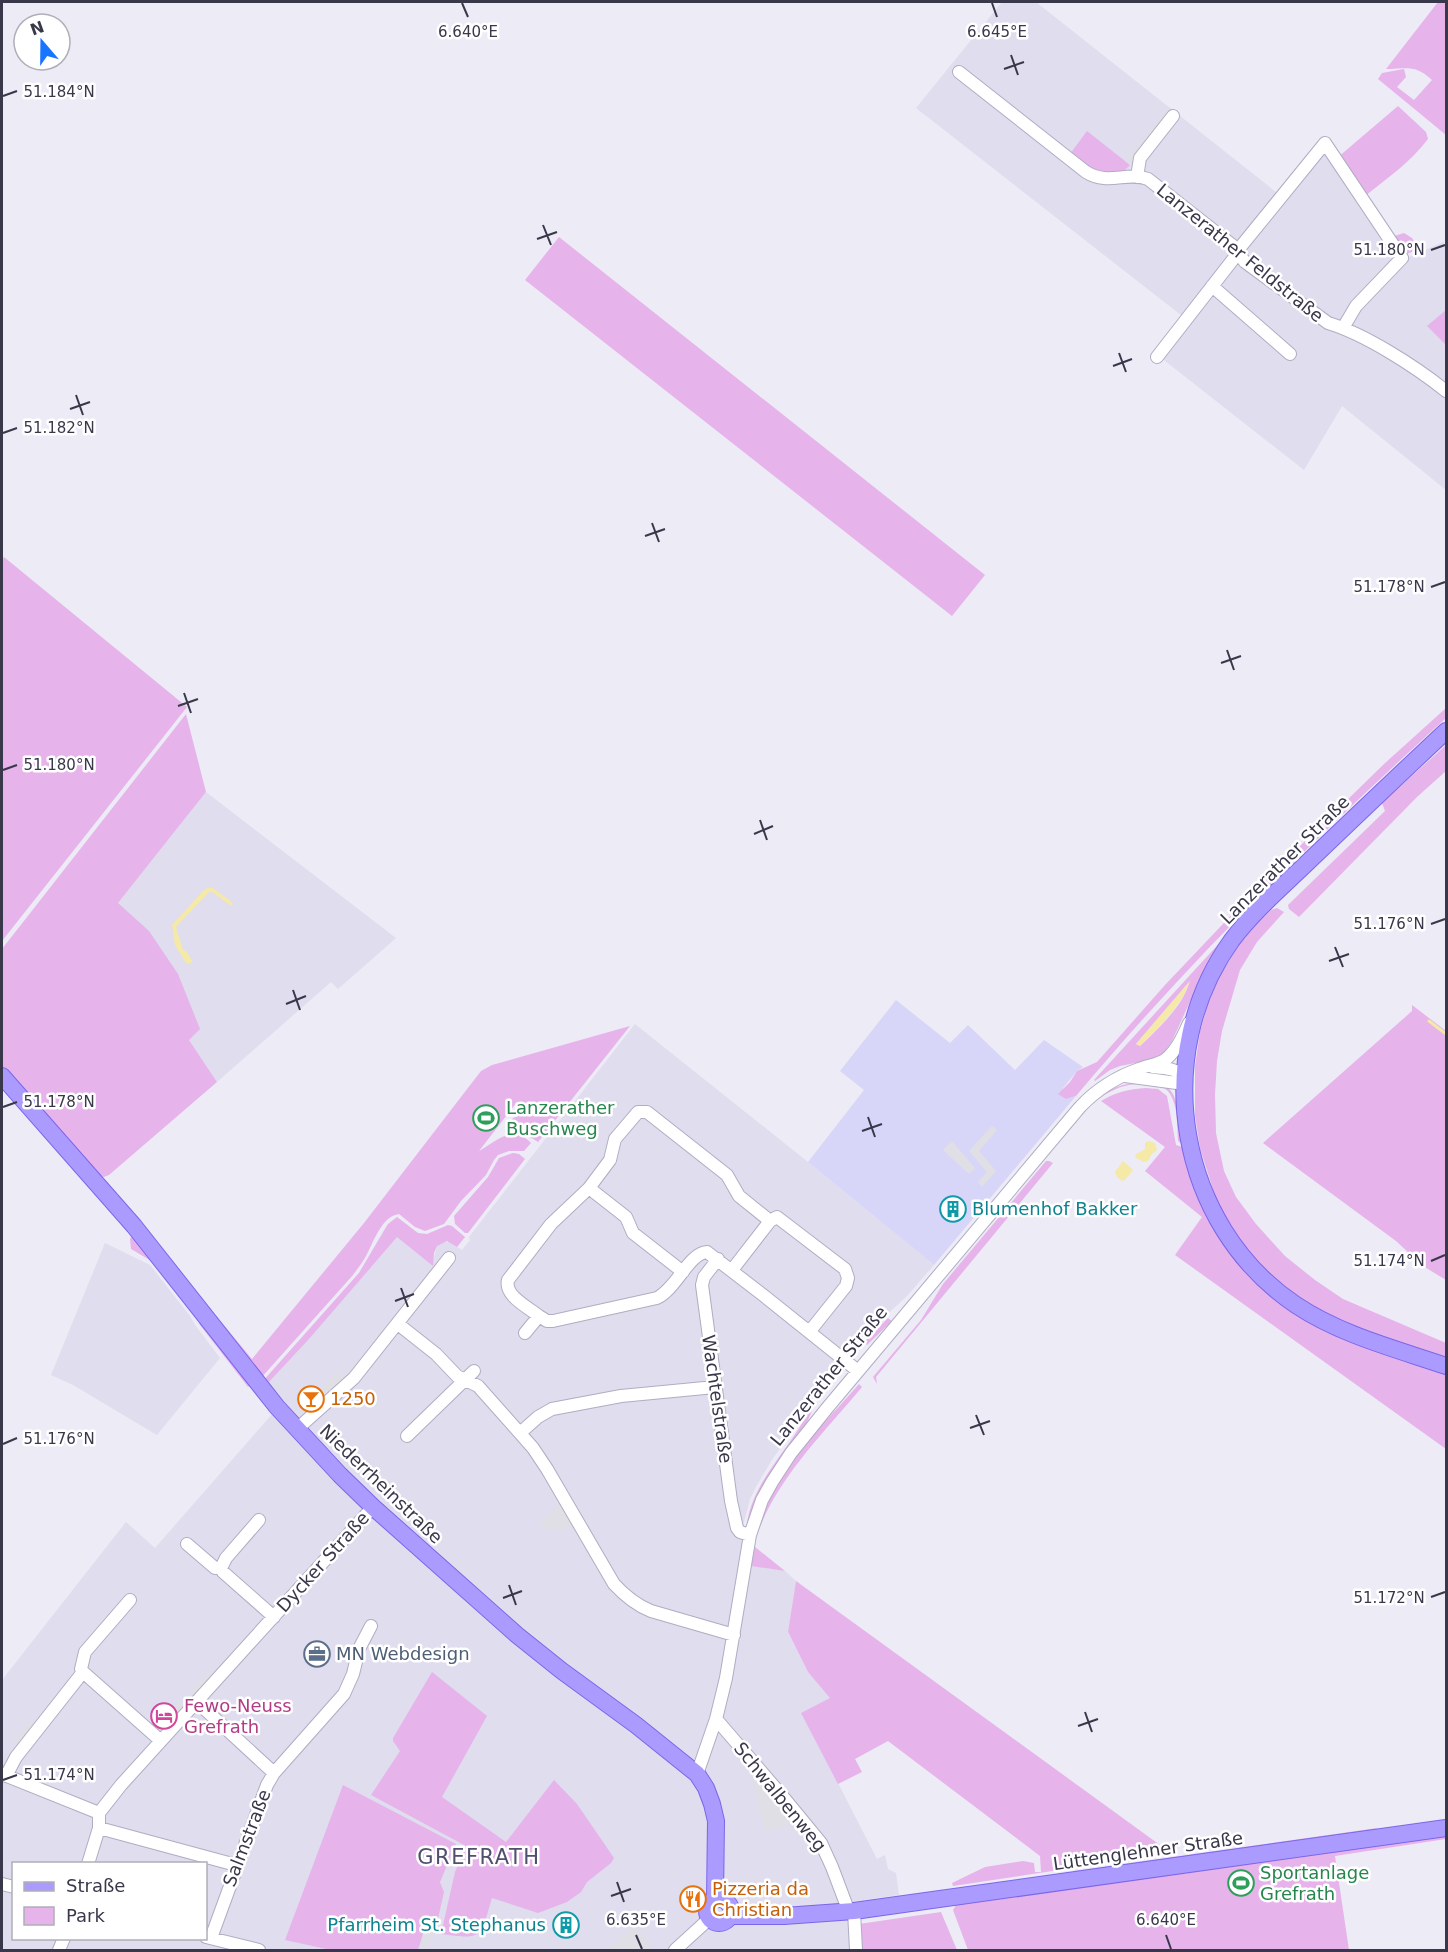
<svg xmlns="http://www.w3.org/2000/svg" width="1448" height="1952" viewBox="0 0 1448 1952" font-family="'DejaVu Sans',sans-serif">
	<rect width="100%" height="100%" fill="#edebf6"/>
	<path fill="#dfddee" fill-rule="evenodd" d="M1002,2H1036L1285,199L1321,154L1329,155L1405,259L1443,242L1446,248V490L1342,406L1304,470L1160,357L1186,319L916,108Z
		M206,792L396,938L338,989L331,982L217,1082L189,1040L118,903Z
		M635,1024L808,1162L934,1265L906,1297L872,1328L858,1343L807,1407L799,1424L773,1458L756,1487L750,1499L741,1534L744,1540L741,1564L785,1571L796,1581L788,1633L808,1672L831,1698L802,1713L877,1859L885,1855L888,1869L896,1873L899,1895L850,1902L854,1950H2V1680L126,1522L155,1548L281,1404L263,1381L359,1273L387,1225L433,1261L437,1246L442,1242H450L462,1250L470,1240L469,1237ZM14,1864H206V1938H14Z
		M105,1243L150,1265L190,1316L195,1325L220,1358L157,1435L73,1385L51,1375Z"/>
	<path fill="#d7d6f8" d="M896,1000L950,1043L968,1025L1015,1070L1044,1040L1083,1067L1077,1071L1063,1088L1066,1099L1076,1096L934,1265L808,1162L864,1090L840,1071Z"/>
	<path fill="#e6b3eb" fill-rule="evenodd" d="M1438,2H1446V135L1378,79L1382,73L1404,69L1406,77L1397,87L1414,100L1432,80C1415,64 1407,69 1386,69Z
		M1398,106L1426,132L1428,139C1411,162 1386,179 1364,197L1337,158Z
		M1087,131L1130,165L1124,171L1101,176L1070,154Z
		M1404,233L1412,238L1419,249L1404,255L1391,237Z
		M559,237L985,575L952,616L525,280Z
		M1446,310V345L1427,326Z
		M4,557L187,707L2,941V561Z
		M1446,708V718C1316,837 1190,960 1076,1096L1066,1099L1058,1094L1070,1082L1077,1071L1097,1062L1165,985L1259,886L1384,764Z
		M186,714L206,792L118,903L149,931L178,974L200,1029L189,1040L217,1082L109,1175L104,1177L98,1175L2,1070V949Z
		M1446,745V771L1417,797L1299,917L1289,909L1288,905L1385,811L1382,803Z
		M1277,908L1284,912L1257,942L1240,970L1222,1031L1217,1061L1215,1094L1216,1133L1224,1171L1236,1197L1256,1224L1285,1256L1315,1280L1343,1299L1446,1343V1360L1332,1319L1289,1293L1241,1246L1216,1199L1200,1148L1195,1115V1066L1200,1032L1213,986L1240,944L1257,923L1271,910Z
		M1234,927L1205,969L1172,1041L1164,1053L1150,1060L1120,1066L1110,1070L1095,1081L1094,1080ZM1189,982C1185,1004 1156,1031 1140,1046L1136,1044Z
		M1412,1005L1446,1031V1280L1423,1266L1396,1241L1263,1143L1412,1011Z
		M630,1026L538,1142L524,1133L509,1130L506,1127L513,1118L524,1114V1109L517,1102L479,1151C496,1142 512,1123 531,1143L524,1151H509L498,1155L494,1160L486,1175L461,1201L444,1224L425,1231L415,1227L399,1214C382,1216 374,1241 367,1254C363,1262 358,1268 353,1275L261,1378L107,1184L252,1359L364,1223L481,1071L492,1065Z
		M1144,1082C1152,1083 1161,1083 1168,1088C1180,1097 1180,1129 1182,1144L1178,1141C1177,1127 1178,1106 1170,1094C1161,1079 1130,1083 1116,1089C1106,1093 1097,1100 1088,1107C1104,1090 1121,1083 1144,1082Z
		M1146,1088L1158,1089L1167,1096L1176,1145L1182,1147L1196,1191L1207,1214L1219,1236L1263,1286L1446,1372V1449L1175,1255L1202,1217L1145,1171L1165,1147L1101,1101C1116,1092 1129,1089 1146,1088Z
		M513,1153L519,1154L525,1159L468,1233H465L455,1224L454,1216L488,1177L499,1158Z
		M1046,1161H1049L1053,1163L876,1377L877,1384L873,1377L921,1320L943,1284Z
		M397,1217L418,1233L427,1234L448,1225L452,1226L465,1237L457,1247L447,1241L437,1246L434,1253L433,1266L397,1237L309,1339L266,1385L263,1381L359,1273L388,1224Z
		M134,1233L253,1383L248,1387L200,1325L193,1312L153,1262L131,1249L130,1239Z
		M888,1318L892,1321L867,1345L864,1342Z
		M859,1384L862,1387C823,1434 775,1480 756,1538C765,1474 819,1431 859,1384Z
		M810,1408L813,1409L804,1429L747,1523C754,1478 792,1448 810,1408Z
		M755,1547L785,1571L751,1566Z
		M796,1581L1171,1853L953,1886L952,1883L985,1867L1023,1861L1034,1863L1035,1872H1041L1040,1856L888,1741L855,1759L862,1772L838,1784L801,1713L830,1698L808,1672L788,1632Z
		M432,1672L487,1716L442,1797L506,1842L554,1780L577,1804L614,1858L611,1863L587,1882L581,1892L567,1902L538,1913L492,1898C480,1938 484,1940 441,1934L455,1872L466,1846L371,1795L400,1751L393,1741V1738Z
		M343,1785L456,1844L440,1882L444,1892L437,1923L427,1921L418,1950H331L285,1940Z
		M1377,1828L1373,1833L1077,1875L1074,1871Z
		M1446,1835V1839L1335,1856L1349,1950H968L953,1910L958,1902Z
		M941,1912L957,1950H859V1924Z"/>
	<path fill="#e0dfe5" d="M1169,107L1174,111L1130,165L1125,161Z
		M992,1126L997,1130L979,1151L996,1171L982,1187L978,1182L987,1172L969,1151Z
		M952,1141L975,1168L969,1174L943,1150Z
		M641,1305L642,1309L572,1325L571,1321Z
		M338,1373L344,1379L325,1397L319,1390Z
		M562,1502L576,1527L548,1531L540,1523Z
		M210,1671L215,1676L172,1724L171,1714Z
		M29,1721L34,1725L19,1745L14,1741Z
		M757,1773L799,1822L765,1832L752,1777Z
		M427,1922L435,1924L428,1950H425L420,1949Z
		M635,1926L652,1947L648,1950H606Z"/>
	<path fill="#f4e9a6" d="M208,888H213L233,903L232,905H230L212,892H209L176,927L183,950L187,952L192,961L190,964L186,963L175,945L172,925L204,890Z
		M1190,981C1183,1004 1157,1029 1140,1046L1136,1044Z
		M1148,1141L1155,1143L1157,1150L1151,1155L1148,1161L1144,1162L1136,1158L1135,1155L1145,1149V1143Z
		M1123,1161L1133,1170L1125,1180L1122,1181L1117,1177L1115,1172Z"/>
	<g fill="none" stroke-linecap="round" stroke-linejoin="round">
		<path stroke="#f4e9a6" stroke-width="3" d="M1429,1021L1446,1034"/>
		<g stroke="#afadc2" stroke-width="14">
			<path id="minor" d="M959,72L1086,172C1109,186 1126,171 1148,179L1232,245L1245,262L1328,323C1365,334 1416,367 1446,391
				M1137,177L1140,158L1173,116
				M1238,250L1325,143L1402,258L1356,306L1343,328
				M1212,286L1290,354
				M1157,357L1238,253
				M1125,1076L1177,1083L1185,1078C1175,1068 1167,1068 1153,1067
				M589,1188L626,1217L633,1233L683,1272
				M718,1259L704,1277L702,1285L731,1501L737,1528L740,1532L750,1535
				M732,1270L770,1221L777,1217L845,1269L848,1278L846,1286L810,1331
				M539,1316C528,1307 504,1296 508,1280L551,1224L589,1188L610,1160L615,1139L638,1112H647L727,1175L739,1196L770,1221
				M398,1324L436,1354L457,1376L478,1386L533,1448L547,1469L614,1584C625,1596 636,1605 651,1611L734,1635
				M525,1333L539,1316L547,1321H553L657,1298C677,1288 689,1253 707,1252L763,1295L858,1371
				M297,1429L354,1378L449,1258
				M520,1433L538,1417L552,1409L621,1396L715,1387
				M407,1436L474,1371
				M187,1544L215,1568H221L223,1572L274,1617
				M221,1568L226,1558L259,1520
				M83,1672L161,1741
				M197,1702L274,1773
				M716,1719L784,1798L821,1843L832,1867L849,1912
				M2,1774L99,1813
				M697,1774L716,1719L726,1678L750,1535L762,1500L772,1482L791,1453L828,1407L1080,1107C1097,1089 1116,1077 1139,1069C1148,1065 1158,1065 1166,1059C1177,1050 1183,1036 1189,1023
				M6,1776L16,1757L83,1672L81,1669L85,1652L130,1600
				M99,1828L236,1865
				M88,1864L99,1828V1813L121,1785L373,1507
				M2,1884L14,1887
				M854,1911L856,1950
				M206,1937L259,1950
				M211,1938L267,1785L274,1773L344,1694L353,1674L359,1649L371,1626
				M59,1950L64,1938
				M675,1950L709,1919"/>
		</g>
		<g stroke="#7a66e9" stroke-width="18">
			<path id="major" d="M1446,731C1400,774 1354,818 1308,862C1282,887 1254,911 1232,940C1149,1055 1177,1225 1296,1305C1341,1335 1396,1349 1446,1366
				M2,1076L134,1226L277,1407L340,1475L373,1507L517,1635L562,1671L636,1725L697,1774L706,1788L712,1804L716,1821L715,1899
				M707 1911a12 12 0 1 1 24 0a12 12 0 1 1-24 0Z
				M730,1916H784L854,1911L1446,1828"/>
		</g>
		<use href="#minor" stroke="#fff" stroke-width="12"/>
		<use href="#major" stroke="#ac9bff" stroke-width="16"/>
	</g>
	<path fill="none" stroke="#39384b" stroke-width="2" d="M462,3L468,17M992,3L997,17M1011,55L1018,75M1004,69L1024,62M3,96L17,91M543,225L551,245M537,239L557,232M1431,250L1445,245M1119,353L1126,372M1113,366L1132,359M76,395L83,415M70,409L90,402M3,433L17,428M652,523L659,542M645,536L665,529M1431,587L1445,582M1227,650L1234,670M1221,663L1241,656M184,693L191,713M178,706L198,699M3,770L17,765M760,820L767,840M754,834L773,826M1431,924L1445,919M1335,947L1343,967M1329,961L1349,954M293,990L300,1010M286,1004L306,996M3,1107L17,1102M868,1117L875,1137M862,1131L882,1124M1431,1261L1445,1255M401,1288L408,1307M395,1301L414,1294M976,1415L984,1435M970,1428L990,1421M3,1444L17,1438M509,1585L516,1605M1431,1597L1445,1592M503,1598L522,1591M1085,1712L1092,1732M1078,1726L1098,1719M3,1780L17,1775M617,1882L624,1902M611,1896L631,1889M636,1935L642,1949M1166,1935L1171,1949"/>
	<defs>
		<g id="stadium-ring" transform="scale(1.35)"><circle r="9.5" fill="#fff" stroke="#2e9e5b" stroke-width="1.5"/><path d="M0-5a6.5 5 0 1 0 0 10a6.5 5 0 1 0 0-10ZM-3.5-1.8h7v3.6h-7Z" fill="#2e9e5b"/></g>
		<g id="building-ring" transform="scale(1.35)"><circle r="9.5" fill="#fff" stroke="#0f9aa8" stroke-width="1.5"/><path d="M-4-6H4V6H1V3H-1V6H-4ZM-2.5-4.3h1.7v1.8h-1.7ZM.8-4.3h1.7v1.8H.8ZM-2.5-1h1.7V.8h-1.7ZM.8-1h1.7V.8H.8Z" fill="#0f9aa8"/></g>
		<g id="bar-ring" transform="scale(1.35)"><circle r="9.5" fill="#fff" stroke="#e8710a" stroke-width="1.5"/><path d="M-6-5H6L.8 .8V4.5H3.5V6h-7V4.5H-.8V.8Z" fill="#e8710a"/></g>
		<g id="office-ring" transform="scale(1.35)"><circle r="9.5" fill="#fff" stroke="#5c6f8a" stroke-width="1.5"/><path d="M-6-3h4V-5.5h4V-3h4V5H-6ZM-1-4.5V-3h2v-1.5ZM-6 0V1H6V0Z" fill="#5c6f8a"/></g>
		<g id="hotel-ring" transform="scale(1.35)"><circle r="9.5" fill="#fff" stroke="#d1479c" stroke-width="1.5"/><path d="M-6-4.5h1.5V1H6V5H4.5V3h-9V5H-6ZM-4 0a1.8 1.8 0 1 1 3.6 0ZM.5 0V-2.5h3Q6-2.5 6 0Z" fill="#d1479c"/></g>
		<g id="restaurant-ring" transform="scale(1.35)"><circle r="9.5" fill="#fff" stroke="#e8710a" stroke-width="1.5"/><path d="M-5-6h1v4h1v-4h1v4h1v-4h1v5L-1.5 .5V6h-2V.5L-5-1ZM5-6V6H3V1.5H1.5Q1.5-4 5-6Z" fill="#e8710a"/></g>
	</defs>
	<g fill-rule="evenodd">
		<use href="#stadium-ring" x="486" y="1118"/>
		<use href="#building-ring" x="953" y="1209"/>
		<use href="#bar-ring" x="311" y="1399"/>
		<use href="#office-ring" x="317" y="1654"/>
		<use href="#hotel-ring" x="164" y="1716"/>
		<use href="#stadium-ring" x="1241" y="1883"/>
		<use href="#restaurant-ring" x="693" y="1899"/>
		<use href="#building-ring" x="566" y="1925"/>
	</g>
	<g text-anchor="middle" stroke-width="5" stroke-linejoin="round" paint-order="stroke">
		<g font-size="18" fill="#39384b" stroke="#fff">
			<text transform="translate(1240 253) rotate(39)" y="6">Lanzerather Feldstraße</text>
			<text transform="translate(1285 860) rotate(-45)" y="6">Lanzerather Straße</text>
			<text transform="translate(829 1376) rotate(-51)" y="6">Lanzerather Straße</text>
			<text transform="translate(717 1399) rotate(82)" y="6">Wachtelstraße</text>
			<text transform="translate(381 1484) rotate(44)" y="6">Niederrheinstraße</text>
			<text transform="translate(323 1562) rotate(-48)" y="6">Dycker Straße</text>
			<text transform="translate(780 1797) rotate(51)" y="6">Schwalbenweg</text>
			<text transform="translate(247 1838) rotate(-69)" y="6">Salmstraße</text>
			<text transform="translate(1148 1851) rotate(-8)" y="6">Lüttenglehner Straße</text>
		</g>
		<g font-size="18" fill="#27864d" stroke="#fff" text-anchor="start">
			<text x="506" y="1114">Lanzerather<tspan x="506" dy="21">Buschweg</tspan></text>
			<text x="1260" y="1879">Sportanlage<tspan x="1260" dy="21">Grefrath</tspan></text>
		</g>
		<g font-size="18" fill="#0d838f" stroke="#fff" text-anchor="start">
			<text x="972" y="1215">Blumenhof Bakker</text>
			<text x="546" y="1931" text-anchor="end">Pfarrheim St. Stephanus</text>
		</g>
		<g font-size="18" fill="#c56008" stroke="#fff" text-anchor="start">
			<text x="330" y="1405">1250</text>
			<text x="712" y="1895">Pizzeria da<tspan x="712" dy="21">Christian</tspan></text>
		</g>
		<g font-size="18" fill="#4e5e75" stroke="#fff" text-anchor="start">
			<text x="336" y="1660">MN Webdesign</text>
		</g>
		<g font-size="18" fill="#b23c85" stroke="#fff" text-anchor="start">
			<text x="184" y="1712">Fewo-Neuss<tspan x="184" dy="21">Grefrath</tspan></text>
		</g>
		<g font-size="21" letter-spacing="1.5" fill="#504f6e" stroke="#fff">
			<text x="479" y="1864">GREFRATH</text>
		</g>
	</g>
	<g font-size="15" text-anchor="middle" fill="#39384b" stroke="#fff" stroke-width="5" stroke-linejoin="round" paint-order="stroke">
		<text x="468" y="37">6.640°E</text>
		<text x="997" y="37">6.645°E</text>
		<text x="59" y="97">51.184°N</text>
		<text x="1389" y="255">51.180°N</text>
		<text x="59" y="433">51.182°N</text>
		<text x="1389" y="592">51.178°N</text>
		<text x="59" y="770">51.180°N</text>
		<text x="1389" y="929">51.176°N</text>
		<text x="59" y="1107">51.178°N</text>
		<text x="1389" y="1266">51.174°N</text>
		<text x="59" y="1444">51.176°N</text>
		<text x="1389" y="1603">51.172°N</text>
		<text x="59" y="1780">51.174°N</text>
		<text x="636" y="1925">6.635°E</text>
		<text x="1166" y="1925">6.640°E</text>
	</g>
	<rect width="1448" height="1952" fill="none" stroke="#39384b" stroke-width="6"/>
	<rect x="12" y="1862" width="195" height="78" fill="#ffffff" stroke="#b0afb7" stroke-width="1.5"/>
	<rect x="24" y="1882" width="30" height="9" fill="#ac9bff" stroke="#b0afb7" stroke-width="1.5"/>
	<text x="66" y="1892" font-size="18" fill="#39384b">Straße</text>
	<rect x="24" y="1907" width="30" height="18" fill="#e6b3eb" stroke="#b0afb7" stroke-width="1.5"/>
	<text x="66" y="1922" font-size="18" fill="#39384b">Park</text>
	<g transform="translate(42 42) rotate(340)"><circle r="28" fill="#ffffff" stroke="#b0afb7" stroke-width="1.5"/>
	<path d="M0-4.5L10 22L0 15L-10 22Z" fill="#1975ff"/>
	<text y="-9" font-size="16" font-weight="bold" text-anchor="middle" fill="#39384b">N</text>
	</g>
</svg>
